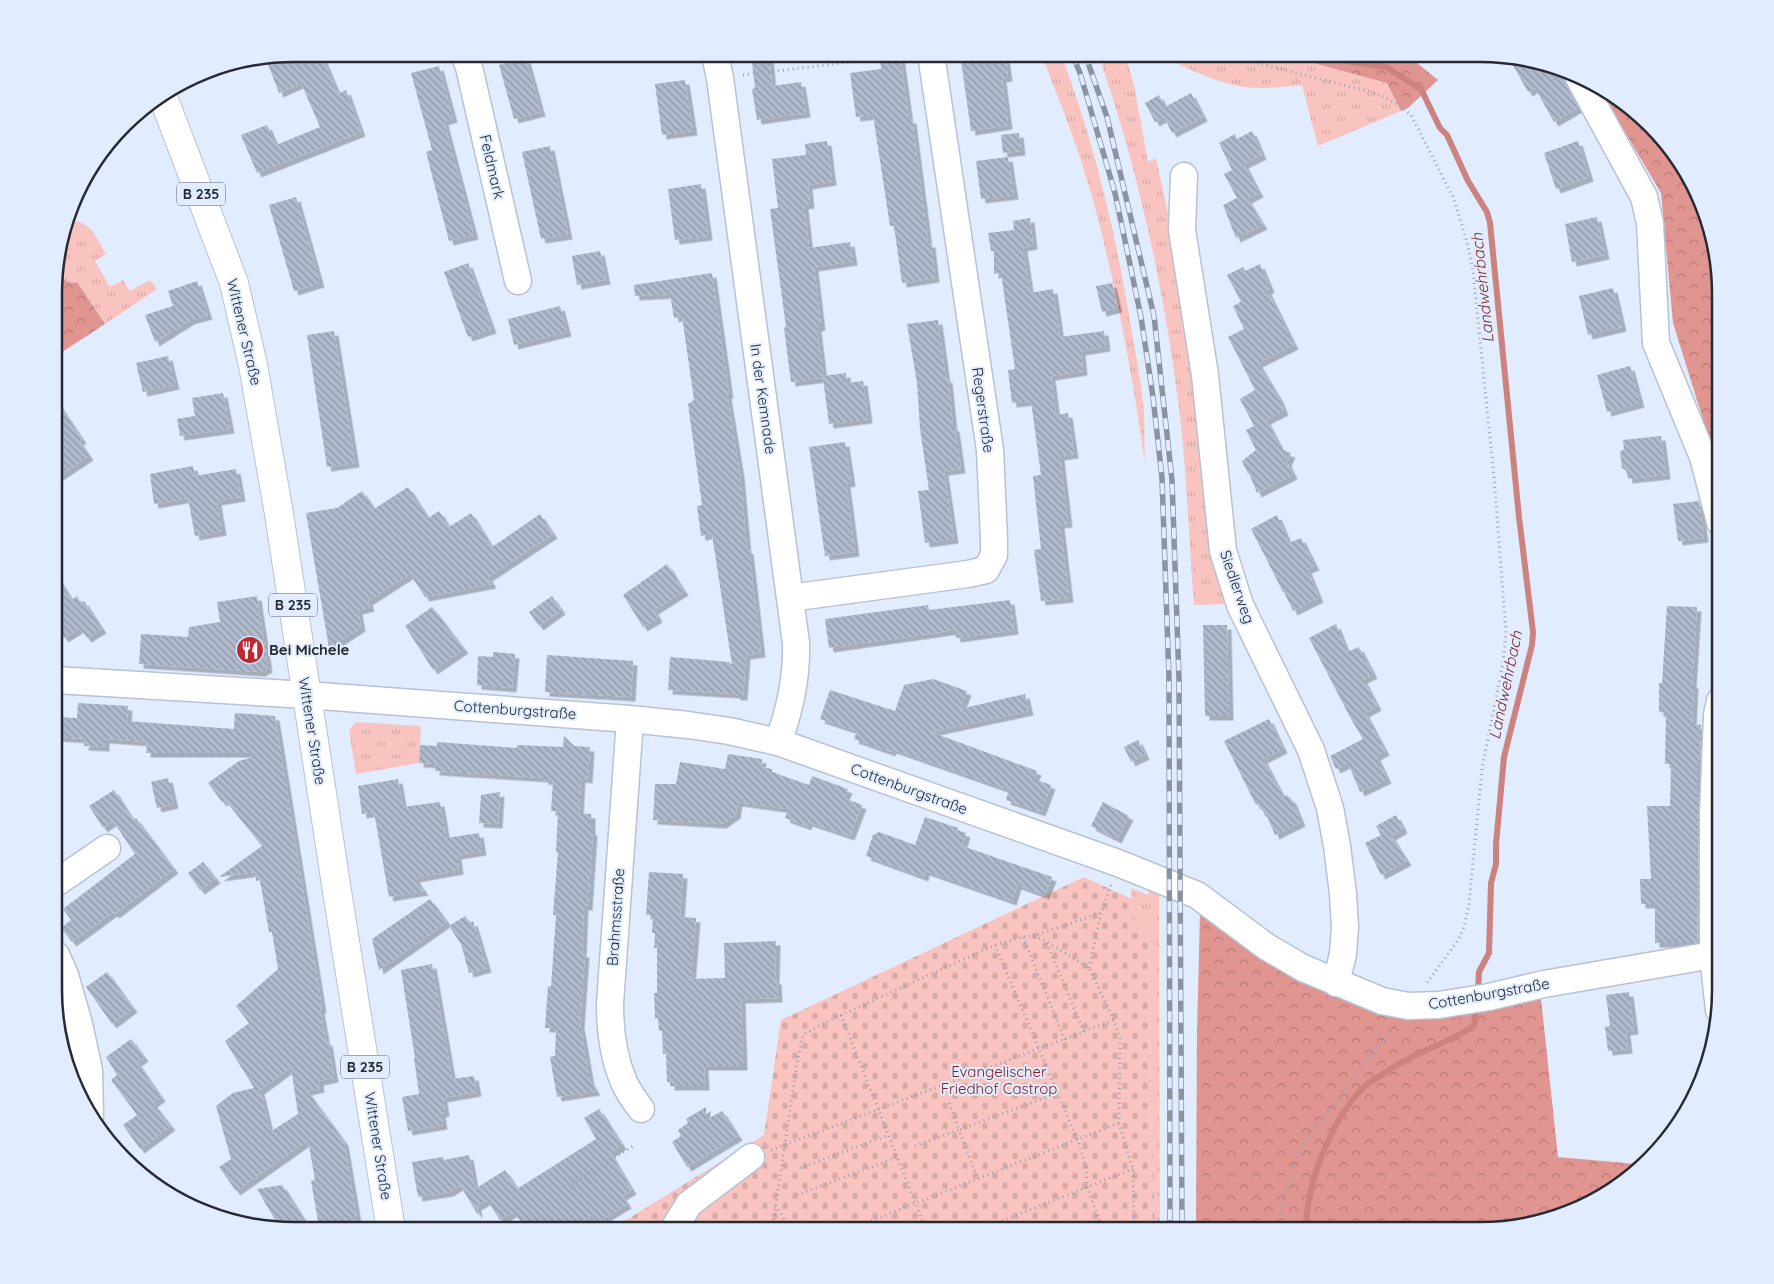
<svg xmlns="http://www.w3.org/2000/svg" width="1774" height="1284" viewBox="0 0 1774 1284" font-family="Quicksand,sans-serif">
	<defs>
		<pattern id="grass-tufts" width="24" height="20" patternUnits="userSpaceOnUse" patternTransform="scale(1.25)"><rect width="24" height="20" fill="#f9c4c0"/><path d="M3 7l-1-3M5 7V3M7 7l1-3M15 17l-1-3M17 17v-4M19 17l1-3" fill="none" stroke="#d5a9a5"/></pattern>
		<pattern id="forest-crowns" width="20" height="18" patternUnits="userSpaceOnUse" patternTransform="scale(1.25)"><rect width="20" height="18" fill="#e19591"/><path d="M2 6a3 3 0 1 1 6 0M12 15a3 3 0 1 1 6 0" fill="none" stroke="#b67a77"/></pattern>
		<pattern id="cemetery-stones" width="16" height="16" patternUnits="userSpaceOnUse" patternTransform="scale(1.25)"><rect width="16" height="16" fill="#f9c4c0"/><path d="M2 7V4a2 2 0 0 1 4 0v3zM10 15v-3a2 2 0 0 1 4 0v3z" fill="#d5a9a5"/></pattern>
		<pattern id="building-back-hatch" width="6" height="6" patternUnits="userSpaceOnUse" patternTransform="scale(1.25)"><rect width="6" height="6" fill="#afbacc"/><path d="M-1 5l2 2M0 0l6 6M5-1l2 2" fill="none" stroke="#8e97a6"/></pattern>
		<filter id="shadow"><feDropShadow dx="4.5" dy="4.5" stdDeviation="0" flood-color="#0004"/></filter>
	</defs>
	<rect width="100%" height="100%" fill="#e1ecff"/>
	<path fill="url(#grass-tufts)" d="M1041,54H1061C1094,142 1116,234 1131,327C1136,356 1142,385 1144,414C1145,430 1144,447 1145,463C1133,380 1118,296 1097,215C1083,160 1062,106 1041,54Z
		M1098,54H1125L1134,85L1148,162L1156,158L1179,266L1229,604L1194,605C1189,542 1187,479 1180,416C1165,293 1139,171 1098,54Z
		M1159,54H1280L1387,83L1401,111L1318,146L1302,85C1282,87 1259,90 1239,86C1211,81 1184,67 1159,54Z
		M77,221C92,225 99,241 106,254L95,261L110,287L123,280L130,291L150,280L157,289L105,324L77,282L70,283L67,282L56,266L68,222Z
		M356,722L421,726L419,763L356,774L349,730Z
		M1131,888L1148,895L1149,888L1159,892L1160,1230H1155L1153,1141L1149,1102L1150,927L1134,934Z"/>
	<path fill="url(#forest-crowns)" d="M1280,54H1406L1438,80L1408,108L1401,111L1387,83Z
		M1599,88L1626,104L1695,188L1720,279V474L1673,323L1661,193Z
		M56,266C61,274 65,286 77,282L105,324L56,356Z
		M1200,912L1252,951L1319,989L1368,1009L1421,1018L1541,999L1558,1157L1636,1164L1586,1205L1480,1230H1196L1197,1033Z"/>
	<path fill="url(#cemetery-stones)" d="M1084,877L1132,899L1134,934L1150,927L1149,1102L1153,1141L1155,1230H610L764,1135L781,1020Z"/>
	<g fill="none" stroke-linecap="round" stroke-linejoin="round">
		<path stroke="#cc827f" stroke-width="6" d="M1333,54L1340,60L1386,67L1421,89L1440,128L1447,135L1468,181L1487,212L1490,223L1519,517L1533,632L1532,645L1504,757L1496,844V864L1491,883L1489,953L1479,972L1478,993
			M1306,1230C1306,1185 1330,1123 1361,1090C1367,1083 1378,1077 1386,1072C1411,1055 1441,1045 1468,1030L1474,1025L1476,1006"/>
	</g>
	<path fill="url(#building-back-hatch)" fill-rule="evenodd" filter="url(#shadow)" d="M294,54H321L338,94L346,90L361,132L257,173L241,135L267,125L276,145L320,127L301,83L279,93L266,59Z
		M751,54H769L772,86L801,82L806,113L757,120L752,89L755,88Z
		M880,54H900L909,119H912L928,243H931L935,278L902,283L894,226H890L873,115L856,117L850,73L881,69Z
		M960,54H1005L1008,77L1002,78L1008,125L971,131Z
		M526,58L541,112L514,119L499,65Z
		M1509,58L1548,67L1554,77L1560,73L1578,108L1554,122L1535,88L1528,92Z
		M439,66L453,118L444,121L474,235L449,241L426,152L432,150L411,73Z
		M685,80L693,131L662,135L655,84Z
		M1191,93L1203,117L1172,133L1164,117L1155,122L1145,103L1159,95L1165,107Z
		M1252,131L1262,155L1244,164L1259,193L1247,199L1263,225L1236,238L1223,205L1237,198L1224,174L1232,170L1219,143L1235,134L1237,139Z
		M1019,133L1021,151L1003,153L1001,135Z
		M827,141L832,181L808,185L810,204L804,205L809,248L850,242L853,261L814,267L821,326L817,327L823,376L846,373L847,383L863,381L868,419L829,424L823,378L791,382L784,328L786,327L770,209L778,208L772,159L806,155L805,144Z
		M1578,141L1589,177L1556,189L1544,153Z
		M550,146L568,235L541,239L522,152Z
		M1008,157L1014,195L981,199L976,161Z
		M701,184L708,236L675,240L668,189Z
		M296,197L320,283L294,291L269,205Z
		M1597,217L1605,255L1572,262L1565,224Z
		M1030,218L1033,245L1023,247L1030,293L1053,289L1060,337L1104,331L1106,347L1081,351L1083,371L1051,376L1056,415L1068,413L1074,454L1060,456L1068,523L1060,524L1069,598L1041,601L1034,550L1041,549L1033,476L1041,475L1031,401L1012,403L1008,370L1015,369L1001,273L994,274V251H991L988,233L1014,230L1013,221Z
		M600,251L606,280L577,285L572,256Z
		M468,263L492,329L468,337L444,272Z
		M1260,264L1270,288L1267,290L1294,345L1258,363L1279,398L1284,411L1266,420L1280,447L1282,446L1284,451L1291,453L1287,462L1293,475L1257,493L1249,473L1248,474L1242,461L1256,450L1246,430L1254,426L1240,399L1255,390L1228,337L1244,329L1233,306L1241,302L1227,275L1243,267L1245,271Z
		M712,273L729,394H727L740,473L747,550L749,549L761,653L746,655L743,696H736V694L668,690L670,657L729,662L732,665L712,534L701,536L697,506L702,505L688,404L694,400L682,316L674,318L670,294L635,296L634,285Z
		M197,281L208,315L190,320L155,342L145,315L173,306L168,291Z
		M1112,283L1118,308L1102,312L1096,286Z
		M1613,288L1622,327L1588,335L1579,296Z
		M560,306L567,332L514,345L508,319Z
		M938,320L946,379L948,378L953,427H955L961,469L944,471L954,539L925,543L918,491L929,490L920,429L917,383L907,324Z
		M334,331L355,463L327,467L307,335Z
		M168,356L175,385L143,392L136,363Z
		M1630,366L1640,403L1607,412L1597,375Z
		M223,393L230,429L180,436L177,419L195,416L192,398Z
		M56,400L82,439L79,441L89,456L56,478Z
		M1661,436L1666,475L1628,479L1627,471L1622,468L1620,452L1624,449L1623,440Z
		M845,442L851,482L846,483L855,552L825,556L809,447Z
		M193,466L195,476L236,469L241,497L217,501L222,531L195,536L188,498L154,504L150,474Z
		M408,487L428,518L439,511L449,527L471,513L492,547L540,514L553,534L488,577L492,584L425,597L410,574L368,601L370,607L358,610L361,627L329,648L306,513L337,508L362,491L374,509Z
		M1699,501L1704,538L1678,541L1673,504Z
		M1277,515L1289,543L1301,538L1315,566L1307,569L1319,598L1293,611L1284,592H1283L1251,529Z
		M667,564L684,591L654,610L658,618L643,627L623,595Z
		M56,575L72,600L77,596L81,603L84,601L102,629L87,638L80,628L64,638L56,626Z
		M257,596L268,668L261,672L139,664L141,634L188,637L189,627L220,622L217,602Z
		M552,596L561,610L539,626L529,612Z
		M1010,600L1014,630L956,638L955,630L829,648L825,619L928,605L929,610Z
		M1667,606L1697,607L1692,684H1694L1692,724L1701,725L1700,764H1697V798L1699,799L1697,942L1692,943H1655V904H1641L1640,879H1651L1647,806H1670L1671,764H1665L1666,713L1659,712V683H1662Z
		M432,607L464,649L433,670L405,626Z
		M1336,624L1347,652L1359,647L1373,674L1363,679L1377,706L1365,713L1385,751L1376,756L1387,779L1360,792L1348,763L1336,769L1330,756L1363,739L1351,719L1309,638Z
		M1203,625H1227L1229,716H1205Z
		M493,652L515,654L512,688L477,685L478,656L493,657Z
		M547,655L633,661L631,697L545,692Z
		M933,679L967,691L960,709L1025,694L1029,711L931,732L1037,771L1034,779L1051,785L1041,812L1006,800L1009,790L892,749L891,752L854,739L857,731L820,719L830,690L895,711L904,685Z
		M78,703L128,706L127,721L234,729L235,713L275,716L322,1008L320,1009L326,1042L328,1041L334,1078L319,1081L320,1088L307,1091L344,1141L359,1230H327L326,1226L319,1227L311,1181L315,1180L308,1140L236,1191L219,1167L231,1159L216,1106L233,1093L254,1088L225,1041L249,1023L236,1006L278,969L272,932H269L260,880L256,881L255,872L219,877L262,846L225,800L222,802L208,783L239,761L250,758V753H146L147,742L105,739V747L84,746L85,739L56,737V717L77,718ZM291,1067L298,1114L270,1132L260,1090Z
		M1269,719L1283,749L1263,759L1283,797L1287,795L1292,800L1301,822L1275,835L1267,816L1266,817L1259,804L1256,805L1224,741Z
		M564,736L574,746L590,747L588,779L581,778L579,813L591,814V831L593,832L588,906H584L582,953H585L580,1024L590,1081L596,1091L557,1097L550,1057L555,1056L556,1028H545L548,986L551,987L556,915H553L558,852H556L558,811H551L553,781L544,780V778L435,771L436,764L419,763L420,745L437,746V742L517,748V745L563,747Z
		M1138,740L1145,755L1131,762L1124,747Z
		M728,754L762,759L761,767L772,769V772L809,785L812,776L848,789L844,798L862,805L850,836L808,822L807,826L785,818L788,809L738,802L736,814L722,824L653,820L655,784H676L680,762L725,769Z
		M168,778L174,804L157,808L151,782Z
		M398,779L403,807L440,802L446,838L479,833L482,851L457,855L459,870L415,878L424,891L389,897L374,812L362,814L358,786Z
		M114,790L133,820L136,818L174,869L115,914L113,912L72,942L61,928L71,920L63,909L135,854L113,821L103,828L89,806Z
		M500,792L498,824L479,823L481,795Z
		M1103,802L1129,816L1117,839L1091,826Z
		M1396,815L1403,829L1391,836L1407,861L1381,875L1365,843L1381,835L1376,826Z
		M925,817L958,828L957,830L966,833L962,846L1052,877L1045,895L1017,885L1012,901L925,871L924,877L866,856L873,835L879,832L915,845Z
		M203,862L216,879L200,890L188,873Z
		M649,872L683,874L680,917L696,918L691,979L725,978L724,943L776,941L775,980H777L778,998L741,999L743,1066H704L705,1086H670V1082H667L666,1054H663L662,1031H659L658,1018L655,1019L654,993H657V948H654L655,933H652L653,915H646Z
		M430,899L447,922L379,970L372,939Z
		M465,916L470,923L473,921L487,968L469,973L461,944L449,926Z
		M432,964L452,1079L474,1076L477,1092L443,1098L445,1112L441,1113L443,1125L408,1131L402,1097L419,1094L414,1058H415L401,970Z
		M107,972L133,1008L112,1024L86,987Z
		M1629,992L1634,1030L1626,1031L1628,1049L1608,1051L1605,1027L1610,1026L1606,995Z
		M131,1039L144,1057L137,1062L161,1097L153,1103L171,1126L140,1149L123,1125L137,1115L111,1080L117,1075L106,1057Z
		M706,1107V1120L722,1111L738,1136L687,1167L672,1142L681,1136L678,1130L688,1123L686,1119Z
		M599,1109L622,1145L610,1153L632,1190L622,1196L627,1204L596,1223L592,1215L567,1230H526L514,1212L500,1220L487,1200L477,1206L478,1215L460,1185L449,1192L418,1197L412,1162L443,1157L444,1160L469,1155L475,1189L505,1170L517,1189L596,1139L584,1118Z
		M282,1185L304,1220L288,1230H281L257,1189Z"/>
	<g fill="none" stroke-linecap="round" stroke-linejoin="round">
		<g stroke="#b7c2d4" stroke-width="29">
			<path id="minor" d="M464,54L469,67L518,281
				M715,54L720,78L796,643C797,678 790,710 778,742
				M1578,76L1644,197L1650,223L1656,343L1703,457L1720,522
				M1184,176L1182,230L1205,375L1223,551L1240,605L1311,750L1330,808L1337,846L1343,894L1345,927L1343,954L1336,983
				M790,598L968,574L986,570L994,555V539L990,450L931,54
				M56,680L306,695L630,719L688,725L729,731L778,742L1118,863L1197,895L1267,947L1303,968L1382,1001L1408,1006L1439,1005L1489,997L1544,984L1713,955L1720,951
				M630,719L610,1004C610,1031 613,1057 624,1082C628,1092 635,1101 641,1109
				M56,883L107,848
				M56,955L65,975L79,1024L89,1070L90,1115
				M1719,1010L1713,955V814L1717,715L1720,701
				M679,1230L676,1225L689,1204L751,1157"/>
		</g>
		<g stroke="#b7c2d4" stroke-width="30">
			<path id="major" d="M163,97L234,283L253,365L279,514L339,904L391,1230"/>
		</g>
		<path stroke="#99a1b0" stroke-width="3" stroke-dasharray="1 4" stroke-linecap="butt" d="M1223,54L1371,92C1386,97 1398,104 1411,115L1454,199L1467,242L1473,271L1494,477L1506,633L1503,662L1482,769L1469,904L1464,927L1458,940L1427,983
			M743,75L908,55
			M1033,936L1101,913
			M1023,937L1065,1040
			M1047,943L1084,1032
			M995,945L1077,1139L1086,1167L1087,1187L1103,1230
			M1089,968L1101,913L1111,885
			M841,1015L926,1230
			M949,1103L959,1130L1057,1093
			M915,1146L959,1130L978,1179
			M771,1150L1114,1020
			M800,1168L889,1135
			M572,1184L635,1145
			M797,1195L898,1157
			M775,1206L781,1213L790,1230
			M772,1230L797,1063L803,1035L828,1021L995,945L1023,937L1032,936L1046,941L1089,968L1114,1020L1120,1038L1119,1123L1133,1169L1134,1230
			M848,1230L1119,1123
			M979,1230L1133,1169
			M1279,1230L1283,1197L1299,1151L1315,1128L1385,1038L1393,1025"/>
		<use href="#minor" stroke="#fff" stroke-width="26"/>
		<use href="#major" stroke="#fff" stroke-width="28"/>
		<g stroke="#8b93a0" stroke-width="5.5">
			<path id="rail" d="M1072,54L1080,73L1115,193L1141,317L1153,397L1162,478L1169,679L1170,1230
				M1085,54L1107,117L1154,316L1172,480L1179,679L1182,1230"/>
		</g>
		<use href="#rail" stroke="#e1ecff" stroke-width="4" stroke-dasharray="11" stroke-linecap="butt"/>
	</g>
	<defs>
		<g id="restaurant-disc" transform="scale(1.4375)"><circle r="9.5" fill="#ba2934" stroke="#e1ecff"/><path d="M-5-6h1v4h1v-4h1v4h1v-4h1v5L-1.5 .5V6h-2V.5L-5-1ZM5-6V6H3V1.5H1.5Q1.5-4 5-6Z" fill="#fff"/></g>
	</defs>
	<g fill-rule="evenodd">
		<use href="#restaurant-disc" x="250" y="650"/>
	</g>
	<g text-anchor="middle" stroke-width="4" stroke-linejoin="round" paint-order="stroke">
		<g fill="#e1ecff" stroke="#5e646f" stroke-width="1">
			<rect x="177" y="182.5" width="48" height="23" rx="4"/>
			<rect x="269" y="593.5" width="48" height="23" rx="4"/>
			<rect x="341" y="1055.5" width="48" height="23" rx="4"/>
		</g>
		<g font-size="14" font-weight="bold" fill="#262a31">
			<text x="201" y="199">B 235</text>
			<text x="293" y="610">B 235</text>
			<text x="365" y="1072">B 235</text>
		</g>
		<g font-size="15" fill="#262a31" stroke="#e1ecff">
			<text transform="translate(492 167) rotate(77)" y="5">Feldmark</text>
			<text transform="translate(244 332) rotate(77)" y="5">Wittener Straße</text>
			<text transform="translate(763 399) rotate(82)" y="5">In der Kemnade</text>
			<text transform="translate(983 410) rotate(82)" y="5">Regerstraße</text>
			<text transform="translate(1237 587) rotate(71)" y="5">Siedlerweg</text>
			<text transform="translate(515 710) rotate(4)" y="5">Cottenburgstraße</text>
			<text transform="translate(312 731) rotate(81)" y="5">Wittener Straße</text>
			<text transform="translate(909 789) rotate(20)" y="5">Cottenburgstraße</text>
			<text transform="translate(616 917) rotate(-86)" y="5">Brahmsstraße</text>
			<text transform="translate(1489 994) rotate(-10)" y="5">Cottenburgstraße</text>
			<text transform="translate(378 1146) rotate(81)" y="5">Wittener Straße</text>
		</g>
		<g font-size="15" font-weight="bold" fill="#262a31" stroke="#e1ecff" text-anchor="start">
			<text x="269" y="655">Bei Michele</text>
		</g>
		<g font-size="15" fill="#7a2225" stroke="#e1ecff">
			<text x="999" y="1077">Evangelischer<tspan x="999" dy="17">Friedhof Castrop</tspan></text>
		</g>
		<g font-size="16" font-style="italic" fill="#852c2e" stroke="#e1ecff">
			<text transform="translate(1482 288) rotate(-96)" y="6">Landwehrbach</text>
			<text transform="translate(1505 685) rotate(-78)" y="6">Landwehrbach</text>
		</g>
	</g>
	<path d="M0 0H1774V1284H0ZM294 62H1480A232 232 0 0 1 1712 294V990A232 232 0 0 1 1480 1222H294A232 232 0 0 1 62 990V294A232 232 0 0 1 294 62Z" fill="#e1ecff" fill-rule="evenodd"/>
	<path fill="none" stroke="#262a31" stroke-width="2.5" d="M294 62H1480A232 232 0 0 1 1712 294V990A232 232 0 0 1 1480 1222H294A232 232 0 0 1 62 990V294A232 232 0 0 1 294 62Z"/>
</svg>
